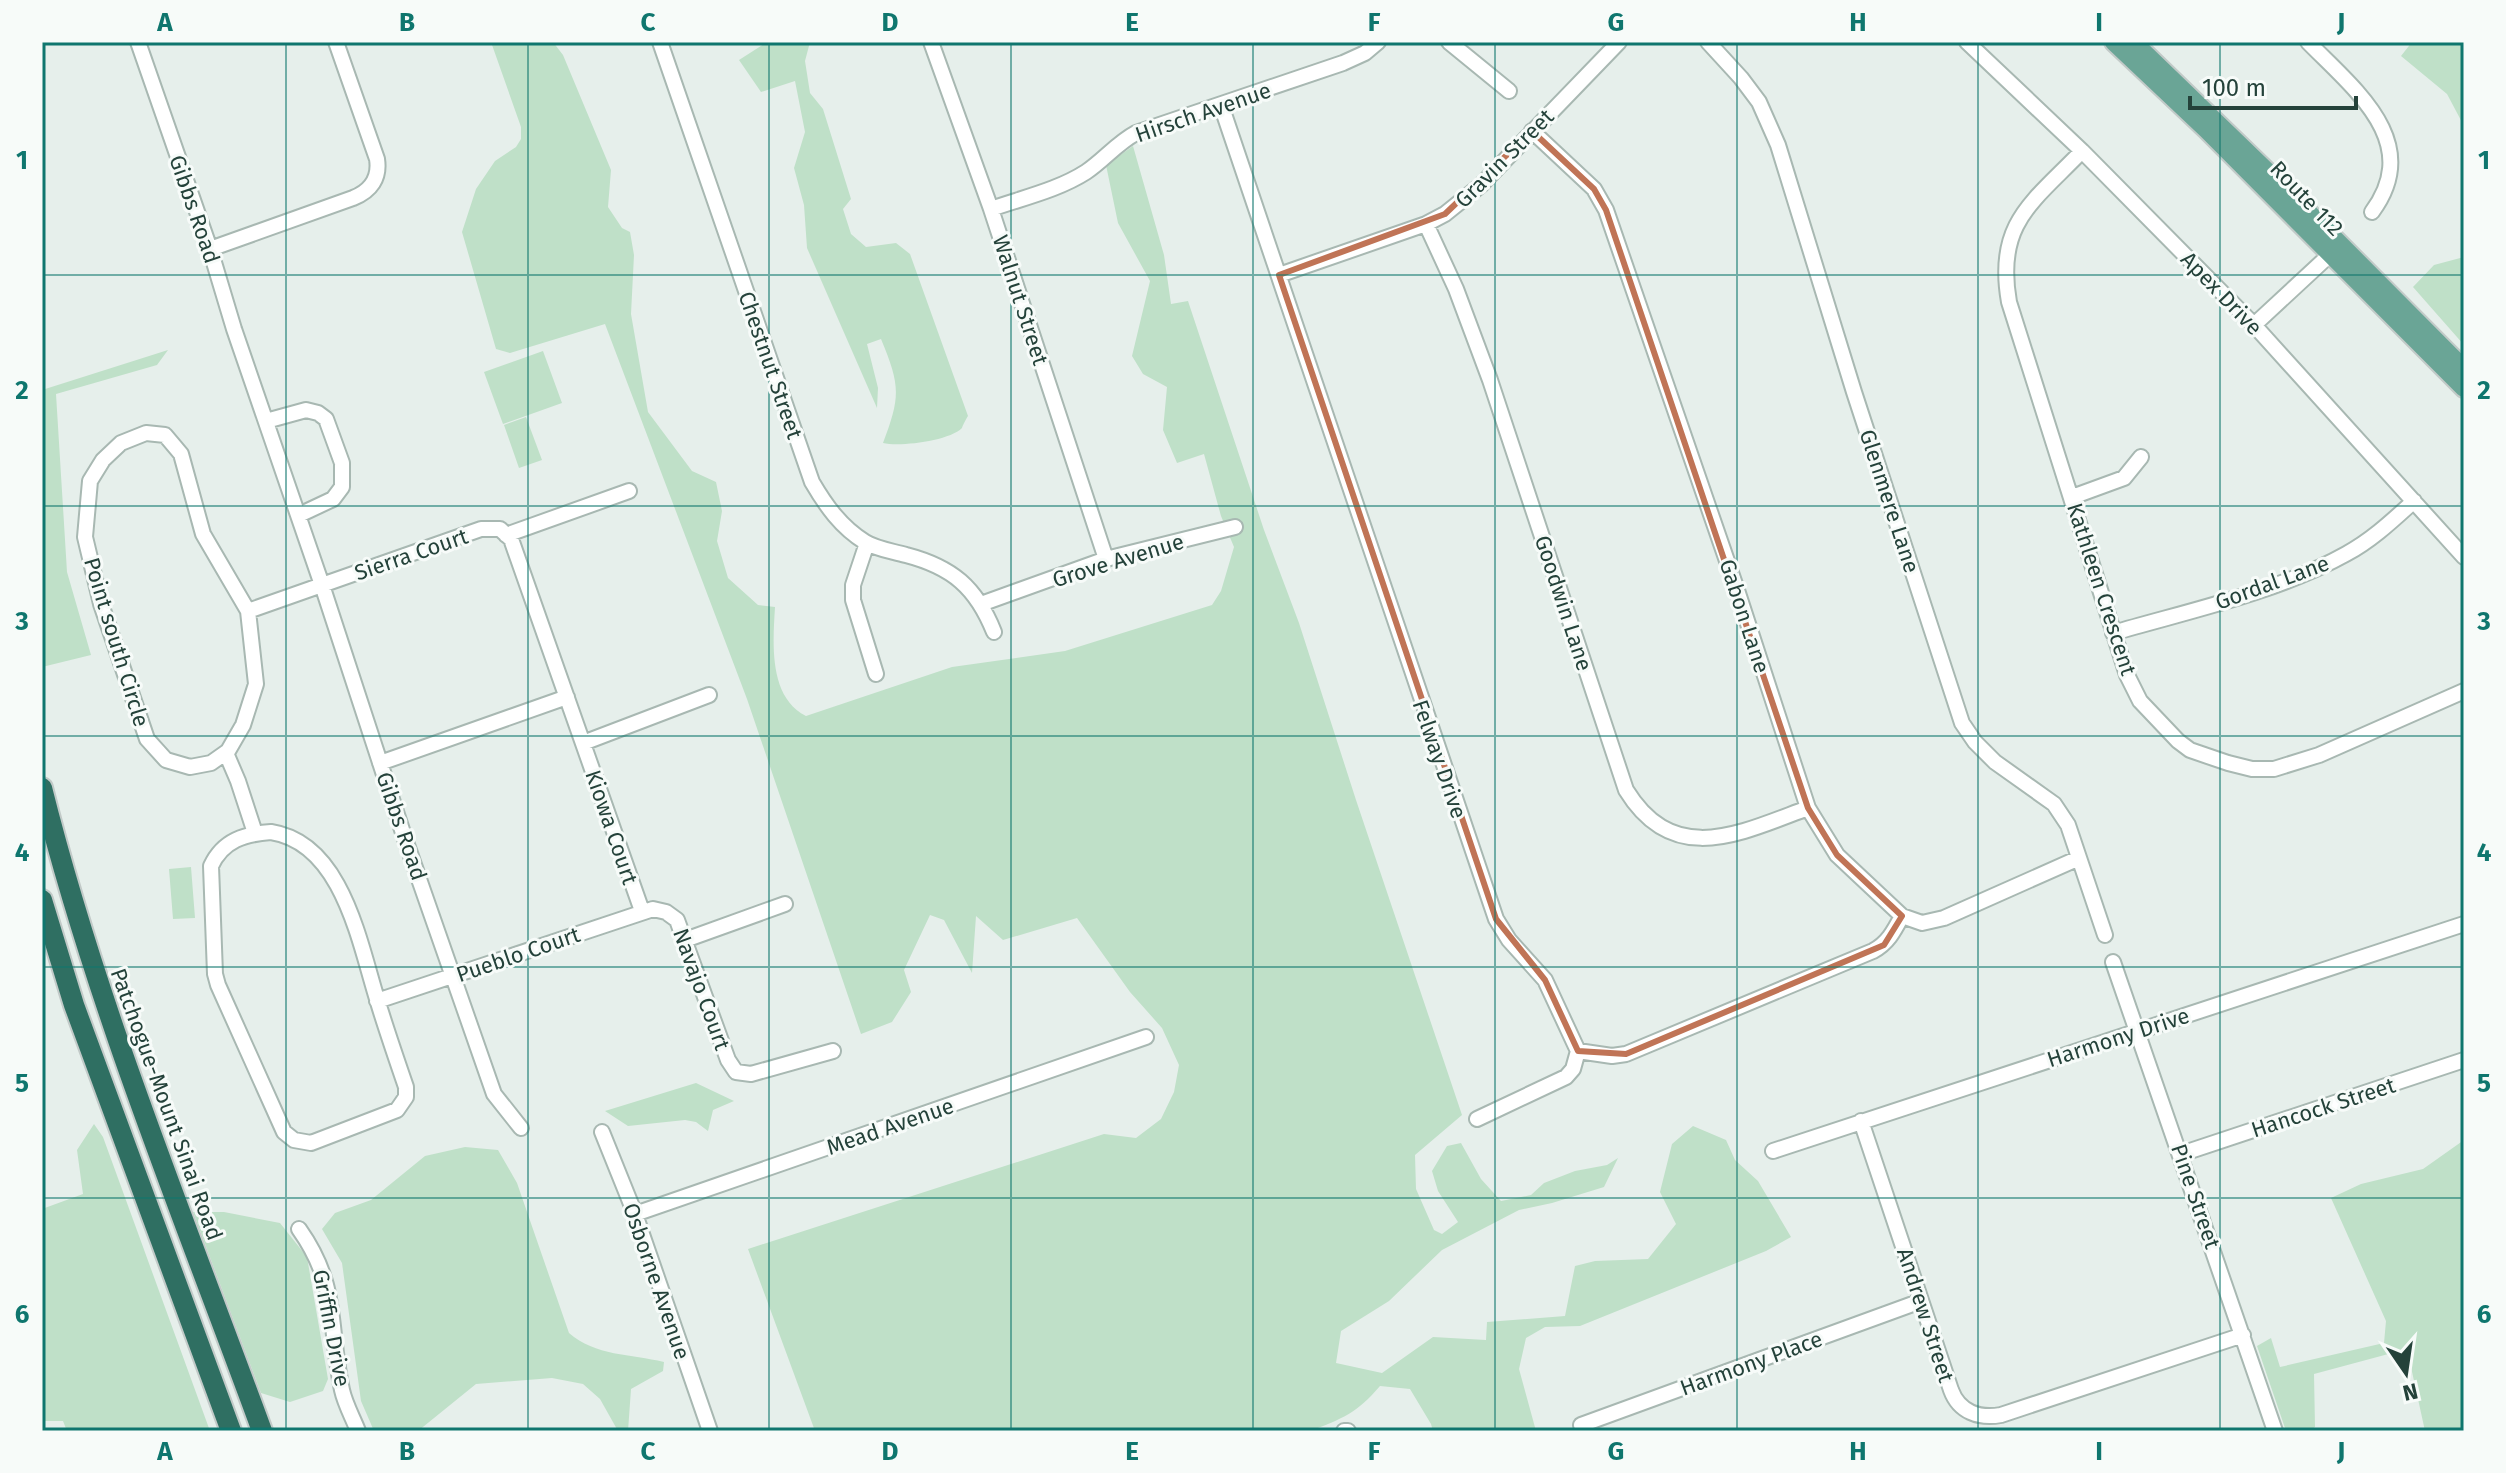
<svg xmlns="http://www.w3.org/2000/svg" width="2506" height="1473" viewBox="0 0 2506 1473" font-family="'Fira Sans',sans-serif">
	<rect width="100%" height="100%" fill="#e6efeb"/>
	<path fill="#bfe0c8" d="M491,42H553L563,55L611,170L608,207L622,228L630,232L634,255L631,314L648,412L692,471L716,482L722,511L717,541L728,578L758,605L775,607C773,642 768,697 806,716L952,667L1065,651L1212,605L1221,591L1234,547L1221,516L1204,454L1177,463L1163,430L1167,387L1143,374L1132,356L1150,281L1118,223L1106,165L1133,146L1164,255L1171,304L1188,301L1264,530L1299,623L1356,800L1462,1115L1415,1155L1416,1189L1434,1230L1442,1234L1458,1222L1438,1191L1432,1171L1447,1146L1461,1143L1481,1179L1501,1201L1531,1195L1544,1183L1575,1171L1607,1165L1618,1158L1604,1187L1552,1203L1519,1210L1442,1250L1389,1301L1341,1331L1336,1363L1382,1373L1433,1337L1486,1340L1487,1322L1565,1316L1575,1266L1595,1261L1648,1259L1676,1224L1660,1192L1672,1144L1693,1126L1726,1140L1735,1160L1758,1181L1791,1237L1766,1251L1580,1326L1545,1327L1526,1338L1519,1369L1536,1431H1433L1431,1424L1410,1389L1380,1386C1357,1413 1342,1419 1310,1431H815L748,1249L1104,1134L1136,1138L1161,1119L1174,1092L1179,1065L1162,1028L1130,992L1077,918L1003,940L976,916L972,973L944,920L930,915L904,970L911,992L892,1022L861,1034L747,699L605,324L510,353L496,349L462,232L476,189L495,161L516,147L521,139V127Z
		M767,42H810L805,61L810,93L823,109L851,199L843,209L851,234L866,247L896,243L910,254L968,416C967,417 962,427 962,428C949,441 900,447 883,443C901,396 900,385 881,339L867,344L878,388L877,408L807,248L804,205L794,168L805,132L795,81L761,92L739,60Z
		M2412,42H2464V126L2447,94L2401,56Z
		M2464,257V345L2413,287L2434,265Z
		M168,350L157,365L56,394L67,572L91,655L42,667V390Z
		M543,351L562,403L503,424L484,372Z
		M526,417L542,460L519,468L504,425Z
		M191,867L195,918L173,919L169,869Z
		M696,1083L734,1101L713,1110L708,1131L696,1122L685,1120L628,1126L605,1111Z
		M94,1124L103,1137L210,1431H67L63,1421H42V1209L83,1194L77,1150Z
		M2464,1140V1431H2425L2407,1349L2314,1374L2315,1427L2310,1431H2286L2257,1346L2271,1338L2280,1367L2384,1343L2386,1321L2331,1198L2361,1184L2423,1169Z
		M465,1147L498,1150L517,1183L569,1333C595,1356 631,1354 664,1362L663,1371L631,1389L628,1431H618L600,1399L583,1384L552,1378L476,1384L418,1431H374L361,1401L342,1263L322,1229L335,1213L371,1200L425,1156Z
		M193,1212H224L280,1223L307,1257L328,1379L323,1391L290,1402L261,1393Z"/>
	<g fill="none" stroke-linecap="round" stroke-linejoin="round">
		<g stroke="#a8b8b2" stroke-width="18">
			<path id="minor" d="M138,42L210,249L234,329L322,585L404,836L494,1094L521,1128
				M660,42L812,482C826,506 841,527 865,542C876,549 892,551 906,555C952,567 976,587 994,632
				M931,42L991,209L1106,559
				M1449,42L1509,91
				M1708,42L1741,78L1759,102L1778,145L1854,392L1962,723L1975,742L1995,762L2054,804L2068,825L2105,935
				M1967,42L2082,151L2254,325L2464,557
				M2308,42C2354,89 2424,142 2372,212
				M1221,105L1496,919L1509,940L1545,980L1578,1051L1612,1056L1626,1054L1873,951C1888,943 1894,931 1902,916
				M1532,131L1594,189L1606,210L1737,590L1808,808L1837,855L1902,916L1922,923L1944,918L2079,858
				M2082,151C2033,202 1995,223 2009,302L2127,675L2140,701L2178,741L2190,750L2228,763L2252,769H2274L2319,755L2464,691
				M991,209C1022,198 1058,190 1086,172C1104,160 1117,143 1136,133L1343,63L1365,53L1378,42
				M1426,224L1456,289L1490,380L1626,790C1674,868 1740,833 1808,808
				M210,249L353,198C371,191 380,178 377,159L336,42
				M1279,275L1426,224L1445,214L1481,185L1619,42
				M2254,325L2336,249
				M266,421L306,410L318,413L326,419L342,463V487L333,499L299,515
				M146,433L165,435L181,454L203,534L248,611L256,684L243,725L228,751L211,763L190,767L166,760L147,739L101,604L85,537L90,481L103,460L121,443Z
				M2072,497L2124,478L2141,457
				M506,535L629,491
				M867,543L853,585V600L876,674
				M981,604L1106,559L1235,527
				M248,611L481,529H500L511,539L642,911
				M2113,633C2188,611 2278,592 2346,554C2372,540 2393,520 2414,501
				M583,743L709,695
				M226,753L238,781L255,833
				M380,763L567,697
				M271,832C342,843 359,941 377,999C386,1029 396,1058 406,1087V1097L397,1110L311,1143L294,1140L284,1132L218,985L215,974L211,866C223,840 245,834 271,832Z
				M685,940L785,904
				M2113,962L2275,1431
				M377,1001L653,909L666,912L677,920L728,1060L736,1072L751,1074L833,1051
				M1477,1119L1566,1077L1573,1069L1578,1051
				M1861,1121L1951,1390C1959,1412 1979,1419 2001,1415L2243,1335
				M602,1132L635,1214L710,1431
				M1773,1151L2464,924
				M2181,1154L2464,1060
				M635,1214L1146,1037
				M299,1229C340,1287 328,1326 342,1390C345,1404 353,1418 358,1431
				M1581,1425L1921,1301
				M1344,1431H1348"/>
		</g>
		<g stroke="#c2cac8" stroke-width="22">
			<path id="major" d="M2114,42L2206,129L2464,388
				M2133,42L2280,184L2464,369"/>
		</g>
		<g stroke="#c2cac8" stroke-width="24">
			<path id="highway" d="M42,788C97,1008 184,1218 262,1431
				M42,900L74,1005L231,1431"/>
		</g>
		<use href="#minor" stroke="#fff" stroke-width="14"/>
		<use href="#major" stroke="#6aa596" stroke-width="18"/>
		<use href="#highway" stroke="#2f6f62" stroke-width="20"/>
	</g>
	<path fill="none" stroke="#c07456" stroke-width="6" stroke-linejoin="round" d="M1532,131L1594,189L1606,210L1808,808L1837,855L1902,916L1884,945L1626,1054L1578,1051L1545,980L1496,919L1279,275L1445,214Z"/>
	<path fill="none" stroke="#0f766e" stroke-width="2" stroke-opacity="0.55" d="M286,42V1431M528,42V1431M769,42V1431M1011,42V1431M1253,42V1431M1495,42V1431M1737,42V1431M1978,42V1431M2220,42V1431M42,275H2464M42,506H2464M42,736H2464M42,967H2464M42,1198H2464"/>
	<g text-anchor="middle" stroke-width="6" stroke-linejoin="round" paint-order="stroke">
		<g font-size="22" fill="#24423a" stroke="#f7fbf9">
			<text transform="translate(1203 112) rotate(-19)" y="8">Hirsch Avenue</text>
			<text transform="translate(1504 158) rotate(-45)" y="8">Gravin Street</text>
			<text transform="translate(2307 198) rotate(46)" y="8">Route 112</text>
			<text transform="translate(195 209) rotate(71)" y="8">Gibbs Road</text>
			<text transform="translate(2222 293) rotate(46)" y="8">Apex Drive</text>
			<text transform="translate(1021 300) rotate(72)" y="8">Walnut Street</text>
			<text transform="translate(771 365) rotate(71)" y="8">Chestnut Street</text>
			<text transform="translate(1890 501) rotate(72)" y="8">Glenmere Lane</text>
			<text transform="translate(411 554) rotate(-19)" y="8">Sierra Court</text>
			<text transform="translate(1118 560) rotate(-17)" y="8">Grove Avenue</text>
			<text transform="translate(2272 582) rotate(-20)" y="8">Gordal Lane</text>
			<text transform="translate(2102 589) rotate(72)" y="8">Kathleen Crescent</text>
			<text transform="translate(1564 603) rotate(72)" y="8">Goodwin Lane</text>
			<text transform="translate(1745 616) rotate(72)" y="8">Gabon Lane</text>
			<text transform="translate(117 642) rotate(73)" y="8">Point south Circle</text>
			<text transform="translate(1440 759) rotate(71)" y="8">Felway Drive</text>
			<text transform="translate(402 826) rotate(71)" y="8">Gibbs Road</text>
			<text transform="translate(612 827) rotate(71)" y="8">Kiowa Court</text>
			<text transform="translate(518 954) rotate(-19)" y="8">Pueblo Court</text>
			<text transform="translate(702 989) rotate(70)" y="8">Navajo Court</text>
			<text transform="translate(2118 1037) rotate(-18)" y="8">Harmony Drive</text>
			<text transform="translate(167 1104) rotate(70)" y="8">Patchogue-Mount Sinai Road</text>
			<text transform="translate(2323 1107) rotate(-18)" y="8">Hancock Street</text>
			<text transform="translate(890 1126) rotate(-19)" y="8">Mead Avenue</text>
			<text transform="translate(2196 1196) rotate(71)" y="8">Pine Street</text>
			<text transform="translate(657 1281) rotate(71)" y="8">Osborne Avenue</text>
			<text transform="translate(1926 1315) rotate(72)" y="8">Andrew Street</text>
			<text transform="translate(332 1328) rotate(79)" y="8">Griffin Drive</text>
			<text transform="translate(1751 1363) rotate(-20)" y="8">Harmony Place</text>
		</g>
	</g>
	<rect width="2506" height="1473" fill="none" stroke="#f7fbf9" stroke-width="88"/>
	<g transform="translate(2406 1373) rotate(167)" stroke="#f7fbf9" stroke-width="6" paint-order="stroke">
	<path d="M0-6L14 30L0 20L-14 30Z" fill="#24423a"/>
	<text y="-12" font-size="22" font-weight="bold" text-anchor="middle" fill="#24423a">N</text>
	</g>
	<path d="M2190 96v12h166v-12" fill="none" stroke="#24423a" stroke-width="4"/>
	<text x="2202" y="96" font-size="24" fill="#24423a" stroke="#f7fbf9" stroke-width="6" paint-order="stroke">100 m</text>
	<rect x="44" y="44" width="2418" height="1385" fill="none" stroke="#0f766e" stroke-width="3"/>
	<g font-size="26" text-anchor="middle" font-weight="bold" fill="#0f766e">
		<text x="165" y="31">A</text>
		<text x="407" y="31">B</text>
		<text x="648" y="31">C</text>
		<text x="890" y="31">D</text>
		<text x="1132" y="31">E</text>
		<text x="1374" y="31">F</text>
		<text x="1616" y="31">G</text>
		<text x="1858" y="31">H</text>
		<text x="2099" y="31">I</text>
		<text x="2341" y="31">J</text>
		<text x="22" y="169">1</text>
		<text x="2484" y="169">1</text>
		<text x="22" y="399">2</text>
		<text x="2484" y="399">2</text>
		<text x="22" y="630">3</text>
		<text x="2484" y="630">3</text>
		<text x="22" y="861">4</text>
		<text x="2484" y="861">4</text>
		<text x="22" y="1092">5</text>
		<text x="2484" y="1092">5</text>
		<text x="22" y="1323">6</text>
		<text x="2484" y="1323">6</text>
		<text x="165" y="1460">A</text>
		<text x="407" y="1460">B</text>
		<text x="648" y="1460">C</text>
		<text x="890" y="1460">D</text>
		<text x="1132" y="1460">E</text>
		<text x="1374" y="1460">F</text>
		<text x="1616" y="1460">G</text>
		<text x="1858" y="1460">H</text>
		<text x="2099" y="1460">I</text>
		<text x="2341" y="1460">J</text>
	</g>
</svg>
